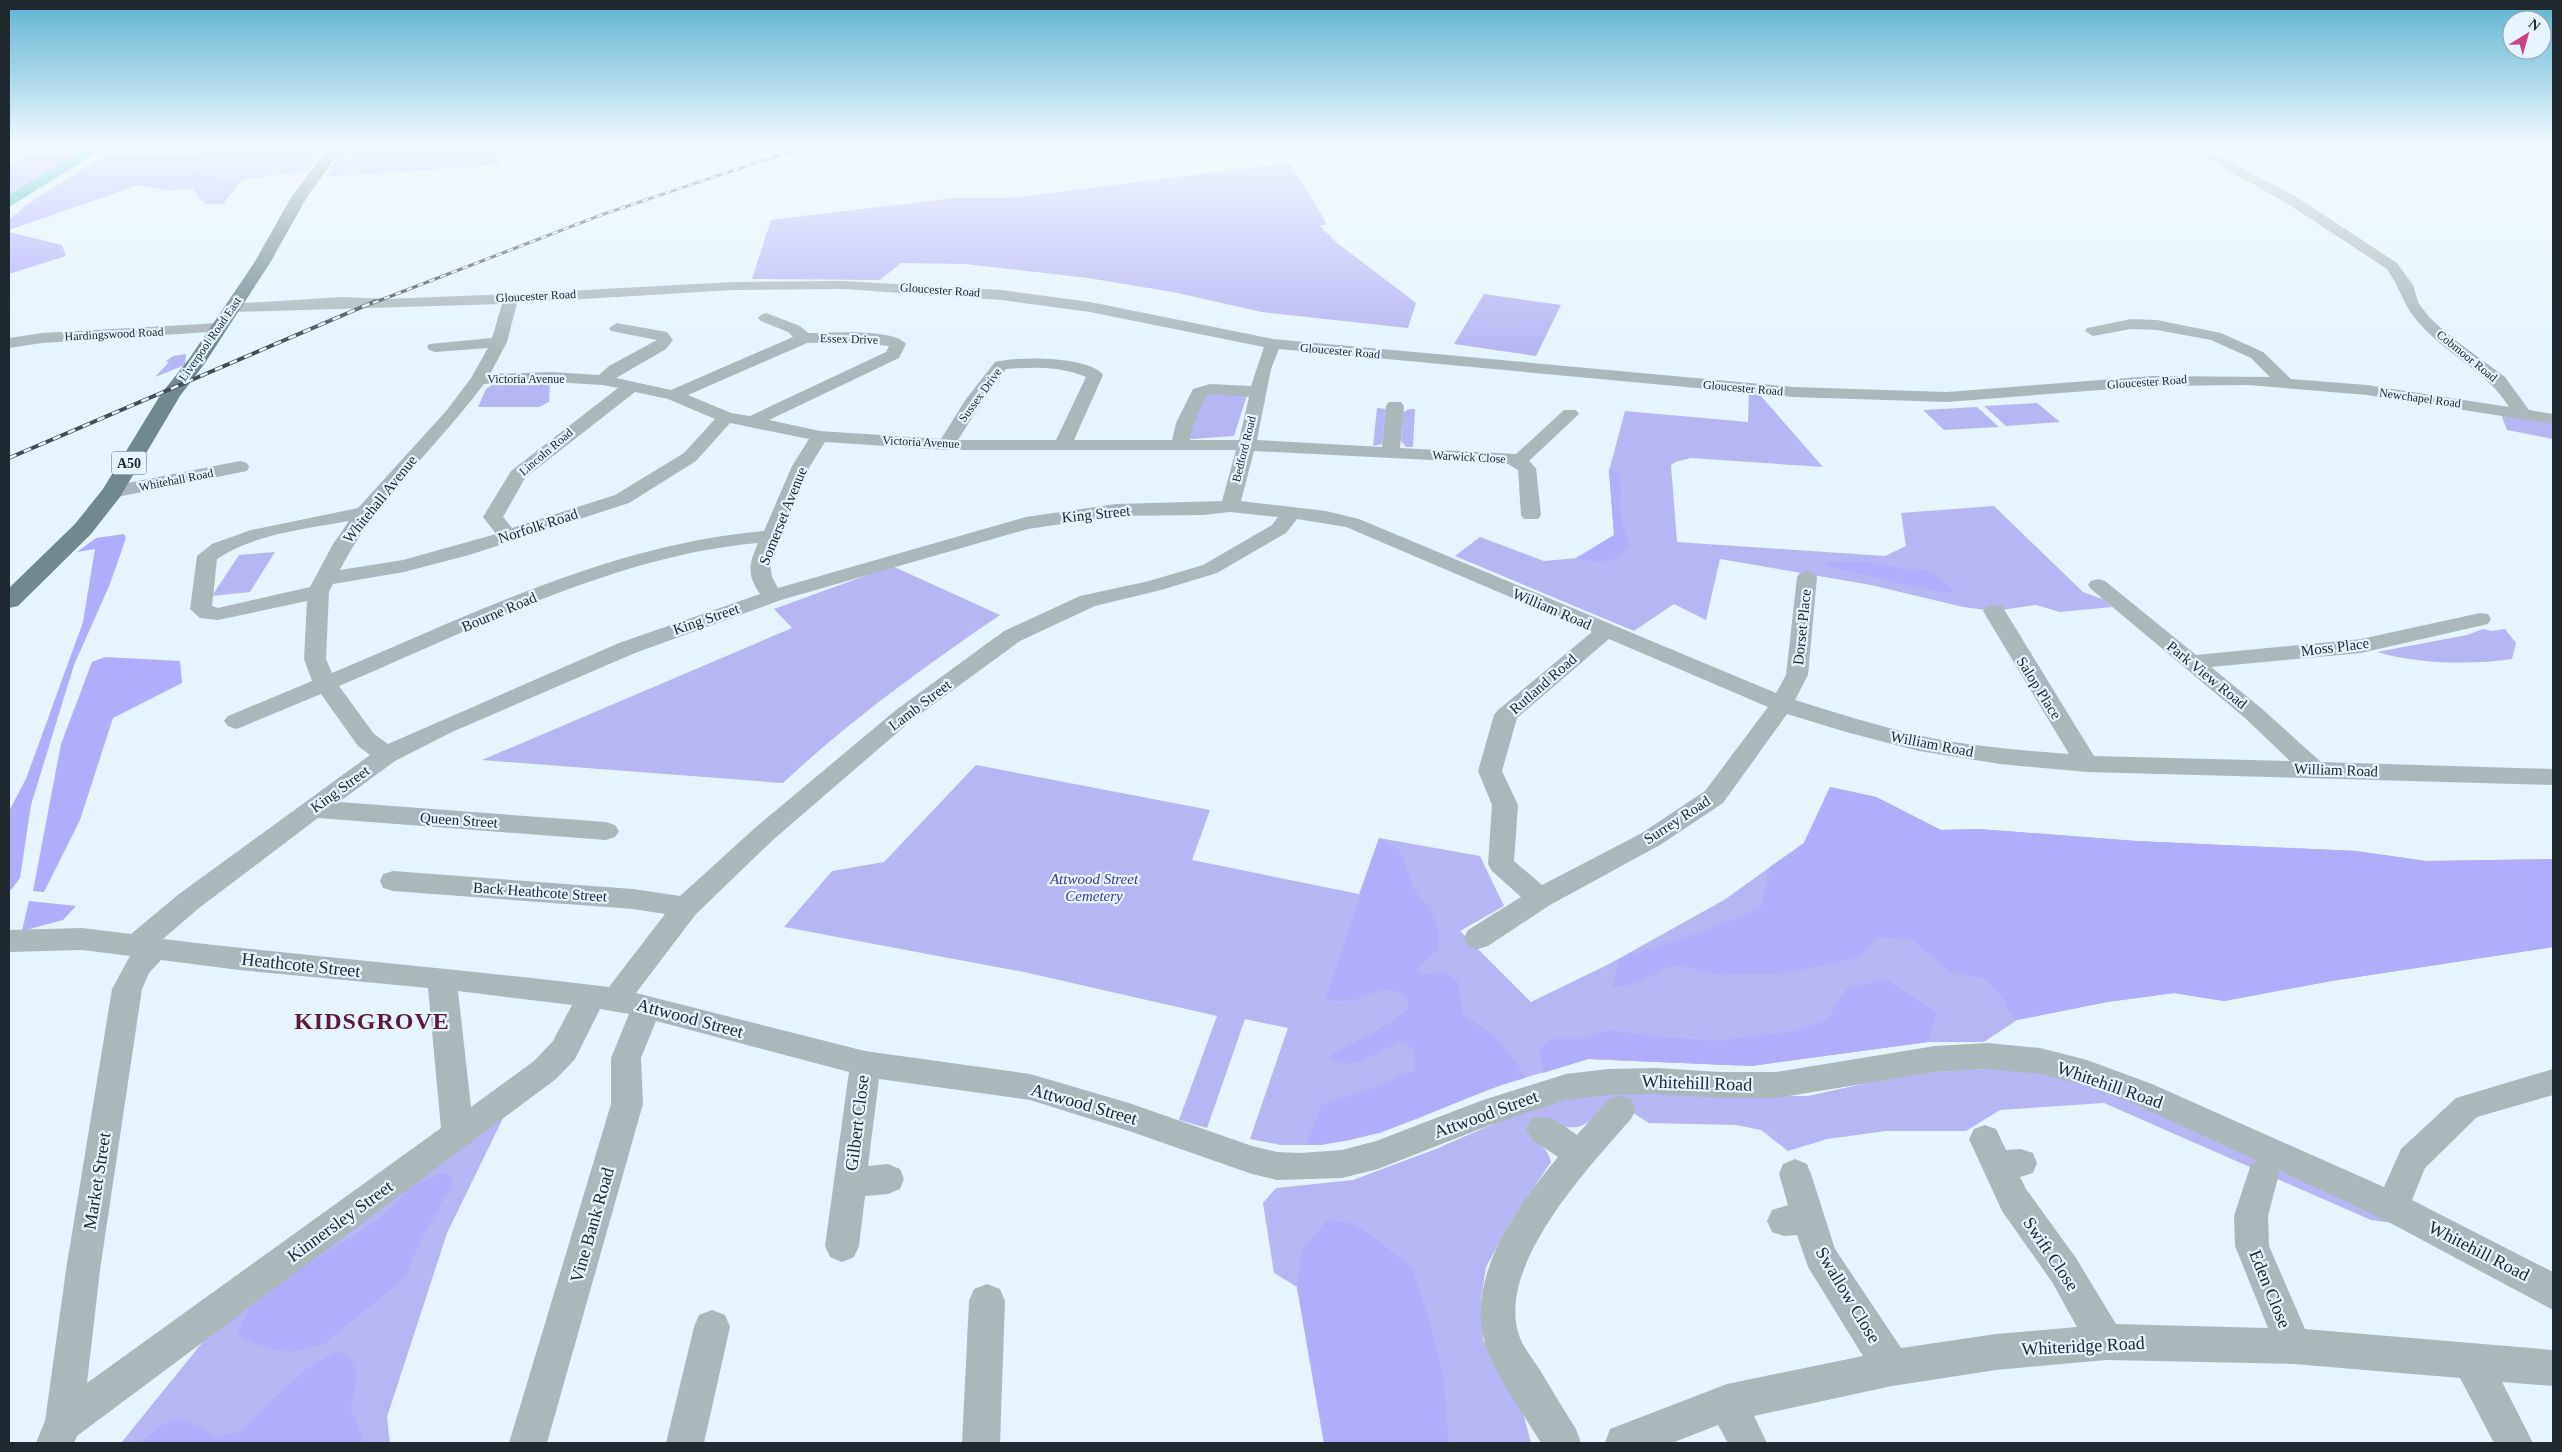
<svg xmlns="http://www.w3.org/2000/svg" width="2562" height="1452" viewBox="0 0 2562 1452" font-family="'Times New Roman',serif">
	<rect width="100%" height="100%" fill="#e5f4fe"/>
	<path fill="#b7b6f5" d="M214,147H325L309,171L242,180L203,175L199,170L200,160Z
		M427,147H514L496,165L326,177L340,153Z
		M1290,163L1327,224L1320,226L1336,242L1416,303L1408,328L1262,312L1173,292L1088,278L965,264L901,263L880,280L752,279L771,220L954,198H1011Z
		M1484,294L1561,305L1536,356L1454,344Z
		M186,354L185,365L155,377L169,362L166,361L173,356Z
		M550,382L549,402L539,407H478L486,389L492,385Z
		M1749,389H1754L1761,396L1823,467L1691,458L1675,462L1671,465L1677,542L1885,556L1906,546L1901,513L1994,506L2083,592L2105,600L2112,607L2060,612L2036,605L1994,611L1963,607L1871,585L1720,559L1706,620L1674,604L1634,631L1455,556L1480,537L1544,561L1577,558L1614,535L1609,471L1625,411L1748,422Z
		M1206,393L1247,395L1234,436L1192,439L1188,438L1202,396Z
		M2037,403L2060,422L2006,426L1984,406Z
		M1977,407L1999,427L1944,430L1923,410Z
		M1377,408L1386,409L1382,444L1373,446Z
		M1410,409H1415L1413,447H1406L1401,441L1403,412Z
		M2501,414L2553,423V439L2507,430Z
		M275,552L250,592L212,596L239,555Z
		M892,566L1000,615C924,667 850,720 783,783L482,760L792,628L774,609Z
		M2483,629L2492,631L2505,629L2516,643L2512,659C2472,665 2416,664 2377,652L2467,635Z
		M976,765L1210,810L1192,860L1359,894L1379,838L1480,856L1504,906L1460,931L1531,1002L1611,963L1724,900L1804,843L1830,787L1876,797L1941,830L1978,829L2136,841L2356,851L2426,861L2553,859V947L2331,981L2224,1001L2174,993L2107,1002L2017,1020L1984,1042H1928L1751,1066L1588,1059L1500,1085L1380,1133L1322,1145H1281L1250,1139L1288,1028L1245,1019L1207,1128L1179,1120L1217,1016L1024,972L784,927L832,871L884,862Z
		M2006,1068L2049,1074L2099,1086L2401,1224L2371,1220L2104,1103L2000,1110L1966,1131H1886L1827,1139L1788,1151L1761,1130L1736,1125L1649,1123L1611,1099C1588,1127 1576,1137 1541,1117L1528,1134C1538,1143 1548,1148 1551,1162L1511,1221L1486,1267L1481,1300L1483,1340L1523,1413L1531,1443H1324L1297,1287L1274,1273L1263,1203L1276,1188L1353,1180L1436,1149L1500,1121L1558,1099L1612,1089L1706,1095L1808,1096L1913,1073Z
		M508,1108L447,1233L387,1417L390,1443H121L219,1322Z"/>
	<path fill="#b0adfc" d="M37,147H87L9,195V168Z
		M118,147H214L200,160L199,170L203,175L242,180L223,204H205L192,188L171,191L138,185L9,230V220L26,205Z
		M9,232L62,245L66,256L9,274Z
		M1609,469L1619,474L1621,492L1619,508L1629,547C1613,564 1599,564 1576,558L1614,535Z
		M124,534L126,538L110,584L74,665L31,805L20,878L11,890L9,888V811L26,779L83,622L95,549L77,552L96,538Z
		M1825,562H1866L1906,569H1922L1934,573L1957,594L1934,591L1829,567Z
		M105,657L180,661L182,683L113,718L80,820L44,892L33,891L61,744L92,662Z
		M1830,787L1876,797L1941,830L1978,829L2136,841L2356,851L2426,861L2553,859V947L2331,981L2224,1001L2174,993L2107,1002L2017,1020L2010,1013L2004,1000L1986,979L1950,972L1912,940L1877,937L1861,956L1836,963L1785,973L1719,975L1675,965L1631,985L1612,987L1619,959L1698,933L1761,908L1770,867L1804,843Z
		M1379,838L1399,850L1416,892L1429,907L1438,928L1439,948L1416,970L1424,974L1444,972L1458,981L1463,1015C1494,1033 1508,1047 1525,1078C1452,1098 1383,1144 1306,1145L1322,1104L1375,1087L1415,1070L1414,1050L1403,1041L1358,1062L1342,1064L1328,1057L1388,1024L1408,1009L1407,994L1382,989L1353,1001L1325,1000Z
		M29,901L76,906L63,920L22,931Z
		M1886,979L1937,1013L1928,1042L1751,1066L1588,1059L1543,1073L1540,1048L1552,1039H1584L1607,1030L1662,1037L1717,1041L1795,1031L1827,1020L1847,988Z
		M443,1173L452,1175V1185L418,1246L406,1277L324,1344L293,1352L269,1349L237,1335L248,1309L300,1269L376,1221L414,1185Z
		M1327,1220L1350,1223L1364,1230L1412,1267L1430,1322L1443,1375L1449,1443H1324L1297,1287L1302,1250Z
		M336,1352L349,1355L357,1374L351,1408L365,1443H139C175,1415 176,1411 215,1436L241,1432L268,1403L310,1366Z"/>
	<path fill="#2ab3ae" d="M87,147H106L9,207V195Z"/>
	<g fill="none" stroke-linecap="round" stroke-linejoin="round">
		<path fill="#abb8bb" fill-rule="evenodd" d="M2186,147H2200L2295,196L2397,263L2413,285L2419,304L2430,318L2451,337L2505,377L2529,410L2553,414V424L2367,395L2248,385L2152,386L1947,402L1793,397L1279,349L1271,369L1257,440L1382,447L1386,406L1389,402H1401L1404,406L1400,448L1516,454L1564,410H1576L1579,414L1529,461L1536,468L1541,515L1538,519H1524L1521,515L1518,470L1508,464L1254,451L1241,501L1326,511L1359,519L1776,693L1786,675L1797,577L1800,573L1807,571L1814,573L1817,577L1808,675L1795,700C1836,713 1876,725 1917,735C1967,746 2018,750 2069,754L1983,611L1986,606L1994,605L2002,606L2094,756L2290,761L2245,718L2091,589L2088,585L2091,581L2098,579L2105,581L2196,655L2361,639L2480,613L2488,614L2491,619L2488,624L2361,653L2211,667L2261,708L2321,762L2553,769V785L2087,772L2000,764L1919,751L1846,732L1787,714L1723,803L1660,845L1550,905L1488,946L1478,949L1468,946L1464,938L1468,930L1521,897L1492,871L1488,864L1492,805L1478,771L1494,715L1498,710L1592,632L1346,527L1297,519L1286,533L1217,573L1161,590L1095,606L1020,641L912,720L774,839L696,914L636,993L865,1051L1030,1074L1129,1103L1252,1146L1277,1152L1300,1153L1342,1150L1376,1141L1483,1100L1566,1074L1608,1069L1657,1068L1720,1072H1776L1935,1046L1988,1043L2040,1048L2087,1060L2152,1084L2384,1187L2401,1149L2456,1098L2553,1069V1095L2477,1117L2425,1168L2412,1200L2553,1272V1310L2381,1218L2278,1170L2279,1174L2268,1216L2269,1246L2305,1329L2553,1350V1386L2502,1382L2533,1443H2494L2460,1378L2294,1364L2106,1360L1996,1370L1892,1386L1754,1416L1767,1443H1728L1718,1425L1672,1443H1605L1610,1429L1727,1384L1863,1356L1808,1267L1797,1235L1784,1236L1772,1232L1767,1221L1772,1210L1788,1205L1779,1174L1783,1164L1795,1159L1807,1164L1811,1174L1835,1249L1901,1348L1996,1334L2077,1327L2052,1282L2002,1211L1969,1139L1974,1129L1985,1125L1996,1129L2006,1150L2021,1149L2033,1153L2037,1163L2033,1173L2020,1177L2026,1189L2076,1258L2116,1324L2268,1328L2235,1246L2234,1216L2251,1164L2258,1161L2130,1102L2084,1085L2040,1074L1988,1069L1935,1072L1776,1098H1720L1657,1094L1608,1095L1566,1100L1490,1125L1378,1169L1342,1178L1277,1180L1252,1174L1129,1131L1030,1100L879,1079L868,1166L888,1164L900,1169L904,1179L900,1189L888,1194L865,1196L859,1246L854,1257L842,1262L830,1257L825,1246L849,1072L656,1021L641,1058L643,1104L547,1443H509L611,1104V1058L629,1014L600,1009L575,1059L556,1079L77,1436L74,1443H36L45,1421L66,1270L112,989L130,956L82,950L9,952V930L82,928L131,934L179,894L370,755L358,746L321,694L244,726L236,729L228,726L224,721L228,716L312,681L304,659L307,601L218,620L200,618L190,609L197,556L212,544L251,530L358,508L447,410L471,378L488,348L435,352L429,350L427,347L429,344L492,338L502,304L233,312L228,310L225,307L228,304L343,297L387,299L511,294L733,282L843,281L1002,290L1090,302L1273,339L1793,387L1947,392L2152,376L2270,377L2251,358L2211,340L2157,330L2131,329L2093,336L2085,331L2087,328L2131,319L2157,320L2221,333L2263,352L2291,379L2367,385L2509,407C2488,372 2447,355 2420,324C2404,308 2400,287 2387,269L2285,202ZM843,289L1002,300L1090,312L1264,347L1251,386L1210,384L1193,389L1176,423L1172,440H1074L1103,375C1090,356 1016,356 995,362L966,399L941,439L820,431L769,420L899,358L906,344C895,328 827,333 808,333L800,326L766,313L761,315L758,318L761,321L788,332L793,337L671,390L616,378L666,349L673,340L667,332L617,323L609,328L611,331L657,340L609,366L599,375L552,372L490,374L507,342L517,303L733,290ZM851,342L889,346L886,352L750,416L731,413L688,395L807,343ZM1006,369C1033,367 1061,366 1086,377L1056,440H958L980,405ZM552,382L603,385L618,388L511,471L483,517L496,534L403,560L340,570C376,499 437,447 484,384ZM635,392L668,399L715,419L684,453L615,495L512,528L503,517L525,478ZM1212,394L1249,397L1239,440H1190L1194,423L1206,396ZM730,423L809,439L792,466L764,531C612,544 470,615 332,673L326,659L329,592L333,584L404,572L469,555L629,503L696,461ZM825,442L946,450H1236L1222,501L1116,504L1026,517L778,588L772,577L770,563L810,466ZM1230,512L1278,517L1272,525L1203,565L1149,581L1080,596L1004,631L896,710L756,827L680,896L633,889L393,871L383,874L380,881L383,888L393,891L633,909L665,914L609,987C460,969 312,957 163,939L199,908L318,818L606,840L615,837L619,831L615,825L606,822L339,802L395,761L452,732L635,653L781,600L1028,529L1116,516L1204,515ZM349,521L333,544L310,587L218,608L212,606L217,559C254,534 305,529 349,521ZM758,543C749,564 746,574 760,594L619,643L388,744L374,734L339,686C469,631 616,555 758,543ZM1609,639L1768,707L1705,791L1642,833L1542,885L1514,861L1518,805L1502,771L1517,718ZM161,960L239,970L428,988L441,1128L87,1383L100,1270L142,989L149,973ZM458,991L572,1005L553,1041L534,1061L471,1107Z
			M219,323L225,325L227,328L225,331L42,343L9,348V338L42,333Z
			M240,461L247,463L249,467L247,471L112,498L105,496L102,492L105,488L112,486Z
			M1620,1096L1631,1099L1636,1109L1631,1119C1589,1167 1493,1268 1520,1338C1524,1348 1532,1358 1538,1367C1551,1388 1563,1409 1576,1429L1581,1443H1541C1525,1416 1491,1369 1484,1340C1467,1274 1518,1205 1558,1157L1531,1139L1526,1129L1531,1119C1550,1112 1561,1124 1577,1135L1609,1099Z
			M987,1284L1000,1289L1005,1301L1000,1443H962L969,1301L974,1289Z
			M712,1310L725,1315L730,1327L704,1443H666L694,1327L699,1315Z"/>
		<path fill="#70888e" fill-rule="evenodd" d="M329,147H343L307,197L270,263L205,363L180,396L120,497L91,534L18,606L9,608V588L75,524L103,489L161,394L189,359L254,263L292,196Z"/>
		<g stroke="#434e54" stroke-width="3">
			<path id="rail-far1" d="M373,303L601,215L803,147"/>
		</g>
		<g stroke="#434e54" stroke-width="4">
			<path id="rail" d="M9,458L376,301"/>
		</g>
		<use href="#rail-far1" stroke="#e5f4fe" stroke-width="2" stroke-dasharray="6" stroke-linecap="butt"/>
		<use href="#rail" stroke="#e5f4fe" stroke-width="2.5" stroke-dasharray="8" stroke-linecap="butt"/>
	</g>
	<linearGradient id="sky" x2="0" y2="1"><stop stop-color="#5cb4d1"/><stop offset="0.42" stop-color="#f3faff"/><stop offset="1" stop-color="#f3faff" stop-opacity="0"/></linearGradient>
	<rect width="2562" height="350" fill="url(#sky)"/>
	<g text-anchor="middle" stroke-width="4.5" stroke-linejoin="round" paint-order="stroke">
		<g font-size="12" fill="#20292f" stroke="#e5f4fe">
			<text transform="translate(940 290) rotate(4)" y="4">Gloucester Road</text>
			<text transform="translate(536 296) rotate(-3)" y="4">Gloucester Road</text>
			<text transform="translate(114 334) rotate(-3)" y="4">Hardingswood Road</text>
			<text transform="translate(210 339) rotate(-55)" y="4">Liverpool Road East</text>
			<text transform="translate(849 339) rotate(2)" y="4">Essex Drive</text>
			<text transform="translate(1340 351) rotate(5)" y="4">Gloucester Road</text>
			<text transform="translate(2467 356) rotate(39)" y="4">Cobmoor Road</text>
			<text x="526" y="383">Victoria Avenue</text>
			<text transform="translate(2147 382) rotate(-4)" y="4">Gloucester Road</text>
			<text transform="translate(1743 388) rotate(5)" y="4">Gloucester Road</text>
			<text transform="translate(980 395) rotate(-54)" y="4">Sussex Drive</text>
			<text transform="translate(2420 398) rotate(8)" y="4">Newchapel Road</text>
			<text transform="translate(921 442) rotate(3)" y="4">Victoria Avenue</text>
			<text transform="translate(1244 449) rotate(-76)" y="4">Bedford Road</text>
			<text transform="translate(546 452) rotate(-40)" y="4">Lincoln Road</text>
			<text transform="translate(1469 457) rotate(3)" y="4">Warwick Close</text>
			<text transform="translate(176 480) rotate(-11)" y="4">Whitehall Road</text>
		</g>
		<rect fill="#e5f4fe" stroke="#5b666d" stroke-width="1" x="111.5" y="451.5" width="35" height="23" rx="4"/>
		<g font-size="14" font-weight="bold" fill="#20292f">
			<text x="129" y="468">A50</text>
		</g>
		<g font-size="15" fill="#20292f" stroke="#e5f4fe">
			<text transform="translate(380 499) rotate(-51)" y="5">Whitehall Avenue</text>
			<text transform="translate(1096 514) rotate(-6)" y="5">King Street</text>
			<text transform="translate(783 516) rotate(-68)" y="5">Somerset Avenue</text>
			<text transform="translate(538 526) rotate(-18)" y="5">Norfolk Road</text>
			<text transform="translate(1552 609) rotate(23)" y="5">William Road</text>
			<text transform="translate(499 612) rotate(-23)" y="5">Bourne Road</text>
			<text transform="translate(706 619) rotate(-19)" y="5">King Street</text>
			<text transform="translate(1802 627) rotate(-84)" y="5">Dorset Place</text>
			<text transform="translate(2335 647) rotate(-7)" y="5">Moss Place</text>
			<text transform="translate(2207 675) rotate(39)" y="5">Park View Road</text>
			<text transform="translate(1543 684) rotate(-41)" y="5">Rutland Road</text>
			<text transform="translate(2039 688) rotate(58)" y="5">Salop Place</text>
			<text transform="translate(920 705) rotate(-37)" y="5">Lamb Street</text>
			<text transform="translate(1932 744) rotate(11)" y="5">William Road</text>
			<text transform="translate(2336 770) rotate(2)" y="5">William Road</text>
			<text transform="translate(340 789) rotate(-36)" y="5">King Street</text>
			<text transform="translate(459 820) rotate(4)" y="5">Queen Street</text>
			<text transform="translate(1677 820) rotate(-33)" y="5">Surrey Road</text>
			<text transform="translate(540 892) rotate(4)" y="5">Back Heathcote Street</text>
		</g>
		<g font-size="15" font-style="italic" fill="#42358e" stroke="#e5f4fe">
			<text x="1094" y="884">Attwood Street<tspan x="1094" dy="17">Cemetery</tspan></text>
		</g>
		<g font-size="18" fill="#20292f" stroke="#e5f4fe">
			<text transform="translate(301 965) rotate(6)" y="6">Heathcote Street</text>
			<text transform="translate(690 1018) rotate(15)" y="6">Attwood Street</text>
			<text transform="translate(1697 1083) rotate(2)" y="6">Whitehill Road</text>
			<text transform="translate(2110 1085) rotate(19)" y="6">Whitehill Road</text>
			<text transform="translate(1084 1104) rotate(16)" y="6">Attwood Street</text>
			<text transform="translate(1486 1114) rotate(-20)" y="6">Attwood Street</text>
			<text transform="translate(857 1123) rotate(-83)" y="6">Gilbert Close</text>
			<text transform="translate(97 1181) rotate(-81)" y="6">Market Street</text>
			<text transform="translate(340 1221) rotate(-36)" y="6">Kinnersley Street</text>
			<text transform="translate(592 1225) rotate(-74)" y="6">Vine Bank Road</text>
			<text transform="translate(2479 1251) rotate(27)" y="6">Whitehill Road</text>
			<text transform="translate(2051 1254) rotate(56)" y="6">Swift Close</text>
			<text transform="translate(2270 1289) rotate(68)" y="6">Eden Close</text>
			<text transform="translate(1848 1295) rotate(59)" y="6">Swallow Close</text>
			<text transform="translate(2083 1346) rotate(-3)" y="6">Whiteridge Road</text>
		</g>
		<g font-size="24" font-weight="bold" letter-spacing="1" fill="#5b1a38" stroke="#e5f4fe">
			<text x="372" y="1029">KIDSGROVE</text>
		</g>
	</g>
	<rect width="2562" height="1452" fill="none" stroke="#20292f" stroke-width="20"/>
	<g transform="translate(2527 35) rotate(37)"><circle r="24" fill="#e5f4fe" stroke="#96a3ab"/>
	<path d="M0-4L9 19L0 12L-9 19Z" fill="#ca4382"/>
	<text y="-8" font-size="14" font-weight="bold" text-anchor="middle" fill="#20292f">N</text>
	</g>
</svg>
